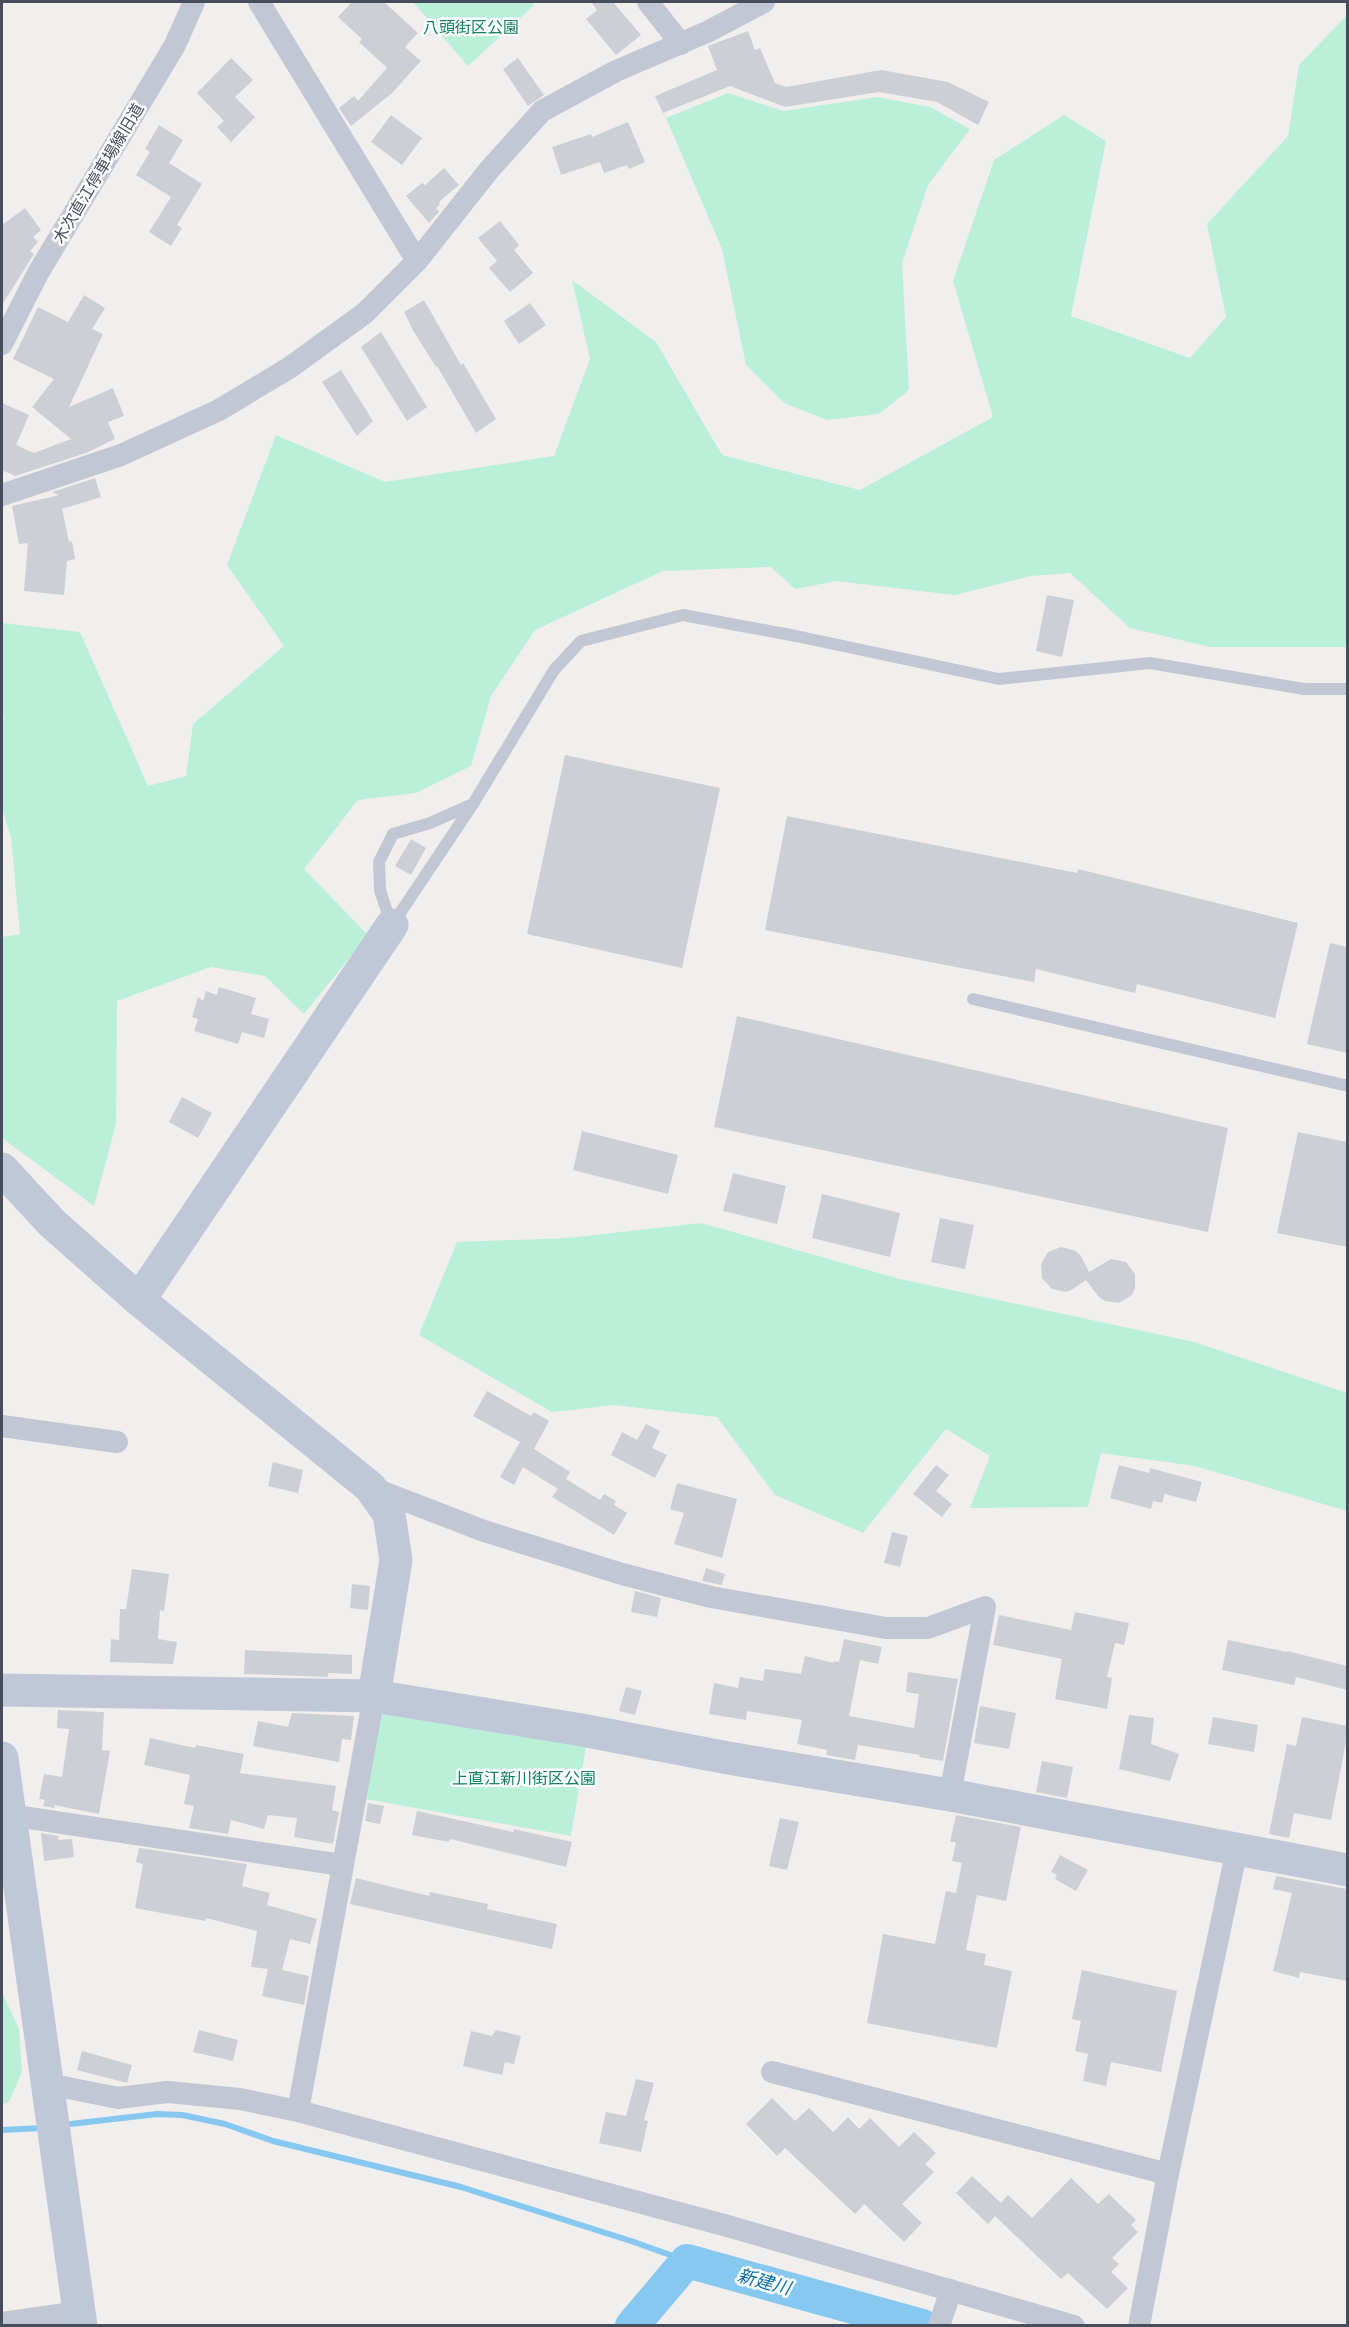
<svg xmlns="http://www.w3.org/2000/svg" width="1349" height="2327" viewBox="0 0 1349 2327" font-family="'Open Sans','Noto Sans JP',sans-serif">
	<rect width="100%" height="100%" fill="#f1efee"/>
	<path fill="#bbf0d8" d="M413,2H532L534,5L468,66Z
		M1347,15V647H1210L1130,628L1070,573L1031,576L955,595L836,581L795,589L771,567L663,571L535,630L491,696L471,766L416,793L358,800L304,869L368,935L304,1014L265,976L211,967L117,1001L116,1124L94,1206L2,1138V937L20,934L11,837L2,809V722L4,720L2,713V623L80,632L148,786L186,776L193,724L284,646L227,565L276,435L385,482L554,456L590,359L572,280L656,342L722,455L860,490L993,417L953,281L994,160L1064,115L1106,141L1071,316L1190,358L1226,317L1207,224L1288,136L1299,65Z
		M728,93L783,111L877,97L930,107L970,129L928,185L902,263L909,390L879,414L827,420L784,403L746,365L722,249L666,118Z
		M701,1223L900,1279L1194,1342L1347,1393V1511L1195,1466L1101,1453L1088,1507L970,1508L990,1456L946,1429L863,1533L775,1495L717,1417L615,1405L552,1412L419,1335L457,1242L568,1238Z
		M382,1708L587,1740L571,1836L366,1799Z
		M2,1992L19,2029L22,2072L9,2102L2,2104Z"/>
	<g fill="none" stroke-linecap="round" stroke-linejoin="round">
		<path stroke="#86c8ef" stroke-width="6" d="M62,2125L157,2114L182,2115L225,2124L273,2141L461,2187L634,2242L687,2261
			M2,2130L43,2128"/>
		<path stroke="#86c8ef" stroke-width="34" d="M632,2326L687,2261L922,2326"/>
	</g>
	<path fill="#cdcfd6" d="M352,2H384L418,33L405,47L421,61L391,94L351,126L339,108L354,96L358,101L387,68L359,42L362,39L338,17Z
		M591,2H613L641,35L616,55L586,19L597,10Z
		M748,31L755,50L760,48L775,83L786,87L881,70L948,82L989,102L978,125L937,102L879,92L785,107L730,86L663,113L655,96L717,70L708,46Z
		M231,58L253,80L235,97L255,117L231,142L217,127L224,121L197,93Z
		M518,58L544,95L528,106L503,69Z
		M391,115L422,138L402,165L371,142Z
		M628,122L645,162L629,169L627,165L604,173L600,162L561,175L552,147L591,134L592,137Z
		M159,125L183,140L169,163L202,184L177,225L182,228L171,246L149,232L171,197L136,175L150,152L145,149Z
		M444,168L459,185L439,202L440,204L436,208L439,212L429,223L406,196L422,183L425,185Z
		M25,208L41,230L33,237L38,242L30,251L34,254L2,305V225Z
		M500,221L519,245L514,250L533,273L510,292L489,268L497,261L478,238Z
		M84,295L105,308L92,329L103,334L69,407L113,388L124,416L108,422L115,439L86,453L15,476L4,471L2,477V403L29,415L16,445L34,453L71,439L32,407L54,379L13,359L38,307L68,322Z
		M424,300L461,365L463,363L496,419L476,433L437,366L436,367L414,332L404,312Z
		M530,303L546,325L519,344L504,321Z
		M381,332L427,407L407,421L361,347Z
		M341,370L373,421L357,436L322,382Z
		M95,478L101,497L62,509L69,542L72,541L75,559L67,561L64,595L24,591L28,543L19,544L12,506L59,495L52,492Z
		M1047,595L1074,600L1062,657L1036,651Z
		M565,755L720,788L682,968L527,934Z
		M787,816L1077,873L1078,869L1298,923L1275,1018L1137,984L1135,993L1036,969L1034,982L765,930Z
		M411,839L426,848L411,875L395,866Z
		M1330,943L1347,947V1053L1307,1044Z
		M219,987L256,998L251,1014L269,1019L264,1038L242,1032L238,1044L194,1031L198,1019L192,1017L198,997L203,1001L206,991L217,995Z
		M737,1016L1228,1128L1208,1232L714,1127Z
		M182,1097L212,1113L198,1138L169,1122Z
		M582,1131L678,1155L668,1194L573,1170Z
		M1298,1132L1347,1142V1247L1277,1233Z
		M733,1173L786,1186L777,1224L723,1211Z
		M822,1194L900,1213L890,1257L812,1238Z
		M940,1218L974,1225L965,1269L931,1262Z
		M1061,1247L1076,1251L1081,1256L1089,1272L1111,1259L1126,1262L1135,1274V1288L1132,1295L1119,1303L1105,1301L1099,1297L1086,1280L1073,1289L1066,1292L1052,1289L1042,1278L1041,1264L1048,1252Z
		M487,1391L531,1416L534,1412L549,1421L534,1449L570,1472L566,1479L600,1500L604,1494L616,1501L614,1505L627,1513L614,1535L552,1497L558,1489L523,1467L514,1485L500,1477L520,1442L473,1416Z
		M646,1424L660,1431L652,1448L667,1455L655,1478L611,1455L622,1432L637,1440Z
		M273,1462L303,1470L298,1493L268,1486Z
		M936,1465L949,1475L936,1491L952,1504L942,1517L913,1494Z
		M1119,1465L1149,1473L1150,1468L1202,1482L1196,1502L1165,1494L1162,1503L1153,1501L1151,1509L1110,1498Z
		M677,1483L737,1499L722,1558L674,1544L684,1513L670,1509Z
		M892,1532L908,1536L900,1567L884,1563Z
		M706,1568L725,1574L722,1585L702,1581Z
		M132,1569L169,1574L164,1611L160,1610L158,1639L177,1642L173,1664L110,1662L111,1639L119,1640L120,1609H126Z
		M352,1584L370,1586L368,1610L350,1608Z
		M635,1591L661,1598L657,1617L631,1612Z
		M1075,1612L1129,1623L1124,1645L1115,1643L1107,1677L1112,1678L1107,1709L1055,1699L1062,1659L993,1645L999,1615L1071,1630Z
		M844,1639L882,1647L878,1664L860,1660L849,1716L914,1728L919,1694L906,1692L908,1672L958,1679L943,1761L919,1757L920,1755L858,1745L855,1760L826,1755L827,1750L797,1744L802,1720L747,1711L746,1720L709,1714L714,1683L738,1688L740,1677L763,1681L765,1669L801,1674L805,1656L834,1663V1661L839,1662Z
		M1228,1640L1287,1652V1651L1347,1666V1690L1296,1677L1294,1685L1222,1670Z
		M245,1650L352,1655V1674L328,1673V1677L244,1674Z
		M626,1687L642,1691L635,1715L619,1711Z
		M980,1706L1016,1713L1009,1749L974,1743Z
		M58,1710L104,1712L102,1750L110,1751L99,1814L54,1805L55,1808L43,1806L45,1800L39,1799L44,1774L62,1777L69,1729L57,1728Z
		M292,1713L354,1716L351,1740L342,1739L339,1762L253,1746L258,1721L288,1727Z
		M1129,1715L1154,1718L1151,1744L1179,1754L1170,1781L1119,1769Z
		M1213,1717L1258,1725L1254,1752L1208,1744Z
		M1302,1717L1347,1726V1743L1346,1742L1331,1820L1294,1813L1289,1838L1269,1834L1287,1744L1296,1746Z
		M150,1738L195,1748L196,1745L244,1754L240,1773L336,1786L332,1810L339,1812L333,1844L294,1837L297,1818L268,1815L264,1829L231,1820L228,1834L189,1828L194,1806L184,1804L190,1775L144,1765Z
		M1042,1761L1073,1767L1067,1798L1036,1792Z
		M368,1803L384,1806L380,1824L365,1821Z
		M417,1811L513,1832L514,1829L572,1842L566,1867L450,1839L449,1842L412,1835Z
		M956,1815L1021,1827L1006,1901L977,1895L966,1950L986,1954L984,1965L1012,1971L997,2048L867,2023L883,1934L935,1944L946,1891L956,1893L962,1863L952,1861L956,1842H950Z
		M780,1818L799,1822L787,1870L769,1866Z
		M41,1833L58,1836L59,1840L72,1839L74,1857L44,1861Z
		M139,1848L247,1864L242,1886L270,1893L267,1905L317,1919L310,1944L290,1939L282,1970L309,1976L304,2005L262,1996L268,1969L251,1967L257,1931L206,1918L205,1921L135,1908L143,1864L136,1862Z
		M1060,1855L1088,1870L1076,1891L1055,1879L1057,1875L1051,1872Z
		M1276,1876L1347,1889V1981L1300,1972L1299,1978L1273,1971L1292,1893L1273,1889Z
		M356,1878L429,1896L430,1892L488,1904L487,1909L557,1924L552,1949L350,1904Z
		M1082,1970L1177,1991L1161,2072L1111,2062L1106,2086L1083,2081L1088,2054L1075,2051L1081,2021L1072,2019Z
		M199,2030L238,2040L233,2061L193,2052Z
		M496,2030L521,2036L514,2064L505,2062L502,2075L463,2066L471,2031L492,2036Z
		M82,2051L132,2065L127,2083L77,2070Z
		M636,2079L654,2083L644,2120L648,2121L641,2152L599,2143L606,2112L626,2116Z
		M772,2098L795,2121L809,2108L833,2132L848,2117L859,2129L870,2118L899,2147L914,2132L936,2153L925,2164L934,2172L902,2204L922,2223L904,2242L864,2204L855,2214L785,2148L777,2156L746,2124Z
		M972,2176L1001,2203L1008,2195L1032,2218L1071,2178L1098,2204L1109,2194L1136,2220L1131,2225L1138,2232L1112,2258L1119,2264L1111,2272L1128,2288L1107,2309L1068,2273L1061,2279L995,2216L988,2224L956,2193Z"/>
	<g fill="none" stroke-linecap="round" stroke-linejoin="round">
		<path stroke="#c1c8d4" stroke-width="12" d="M391,924L380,890L379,862L393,834L430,823L473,804
			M392,925L473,804L554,670L581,641L683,615L796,636L999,679L1150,663L1304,689H1348
			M973,999L1348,1086"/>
		<path stroke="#c1c8d4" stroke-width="22" d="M259,2L417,261
			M648,2L681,44
			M2,344L38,273L175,45L194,2
			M2,495L121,455L219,410L289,368L365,313L417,261L489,170L542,111L616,71L707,32L764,2
			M2,1426L117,1442
			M370,1487L484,1531L622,1574L711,1597L886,1628H928L985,1607L950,1795
			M9,1815L342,1865
			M772,2072L1168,2174
			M48,2084L118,2098L168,2092L240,2099L298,2111L724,2225L1074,2326
			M298,2111L374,1696
			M2,2323L79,2312
			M939,2326L951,2290
			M1139,2326L1168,2174L1237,1849"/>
		<path stroke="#c0c8d8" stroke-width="33" d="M2,1169L52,1223L139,1300L370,1487L389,1514L396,1560L374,1696
			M139,1300L392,925
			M2,1690L374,1696L582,1730L728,1758L950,1795L1348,1870
			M2,1758L81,2326"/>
	</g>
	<g text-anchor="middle" stroke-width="5" stroke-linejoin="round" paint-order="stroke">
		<g font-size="16" fill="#13815c" stroke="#fff">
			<text x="471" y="33">八頭街区公園</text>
			<text x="524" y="1784">上直江新川街区公園</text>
		</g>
		<g font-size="16" fill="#464e5d" stroke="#fff">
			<text transform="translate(98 173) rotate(-59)" y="6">木次直江停車場線旧道</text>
		</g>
		<g font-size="18" font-style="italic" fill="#076fae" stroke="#fff">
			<text transform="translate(764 2282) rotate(15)" y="6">新建川</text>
		</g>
	</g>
	<rect width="1349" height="2327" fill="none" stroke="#464e5d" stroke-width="6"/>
</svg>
